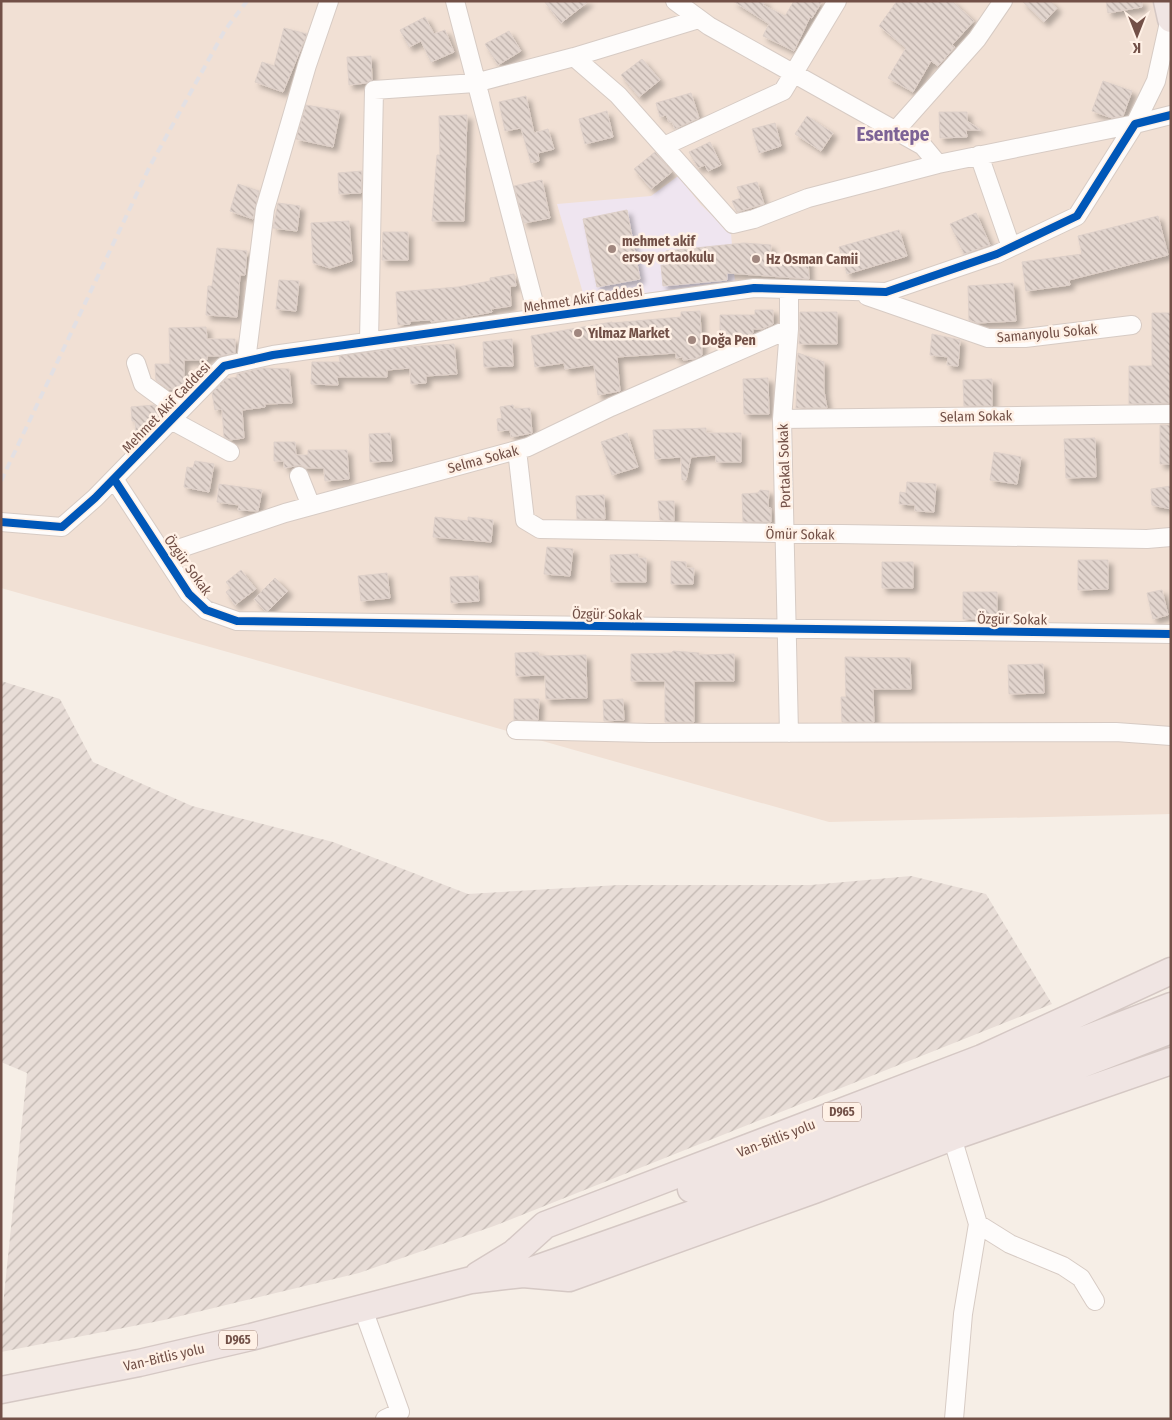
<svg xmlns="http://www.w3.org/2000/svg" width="1172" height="1420" viewBox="0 0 1172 1420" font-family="'Fira Sans Condensed',sans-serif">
	<defs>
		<pattern id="industrial-furrows" width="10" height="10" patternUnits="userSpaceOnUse" patternTransform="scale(1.25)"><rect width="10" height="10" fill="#e8ddd7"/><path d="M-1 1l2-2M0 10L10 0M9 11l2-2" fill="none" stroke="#c0b6b0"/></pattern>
		<pattern id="building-back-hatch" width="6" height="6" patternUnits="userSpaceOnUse" patternTransform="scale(1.25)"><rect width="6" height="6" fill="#e2d5ce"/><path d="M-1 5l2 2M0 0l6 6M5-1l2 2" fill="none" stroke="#bcafa9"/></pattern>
		<filter id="shadow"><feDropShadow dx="4.5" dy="4.5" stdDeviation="2.5" flood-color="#0004"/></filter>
	</defs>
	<rect width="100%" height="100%" fill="#f6eee6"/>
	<path fill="#f1e0d4" d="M1,1H1171V814L829,822L1,588Z"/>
	<path fill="url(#industrial-furrows)" d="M1,681L60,699L93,762L192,806L333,842L468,894L619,885H811L911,876L986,894L1052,1004L494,1226L359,1273L164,1320L1,1352V1324L27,1073L1,1062Z"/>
	<path fill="#efe5f0" d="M678,176L701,205L731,233L735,283L585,300L557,204L651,196Z"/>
	<path fill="url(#building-back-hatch)" stroke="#ded0c9" filter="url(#shadow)" d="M544,1H589L561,23Z
		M733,1H766L763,5L785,16L794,1H822L812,18L810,17L794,51L763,36L769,24Z
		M897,1H952L974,21L952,45L955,47L938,66L931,61L913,92L888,78L906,48L879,26Z
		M1022,1H1050L1057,8L1044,22Z
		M1106,1H1142V7L1108,13Z
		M425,17L434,34L445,30L454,52L431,62L421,41L409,47L400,30Z
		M284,28L307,34L283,92L255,82L262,62L274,66Z
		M509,31L521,51L498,65L485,44Z
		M371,56L372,80L366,83L349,85L347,57Z
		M642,59L660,80L639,97L621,75Z
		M1103,81L1132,91L1123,116L1112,118L1092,111Z
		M691,93L699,118L675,129L672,122H669L666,115L660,117L656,103Z
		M526,96L534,133L548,129L554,149L538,153L539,161L531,163L521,128L505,131L499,102Z
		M306,105L340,111L333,147L296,139Z
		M607,111L613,137L585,144L579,119Z
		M939,112H967V121L981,130H966L967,137L940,138Z
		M467,115L464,221H432L437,155H440L439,116Z
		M807,116L833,133L821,151L795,134Z
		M775,123L781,146L759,153L752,129Z
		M710,142L721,165L708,171L705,165L698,168L689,152Z
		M655,152L672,172L651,189L634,169Z
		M362,171L361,193L339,194L338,173Z
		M542,180L550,218L524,223L514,186Z
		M757,182L764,204L737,212L732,201L741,198L737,187Z
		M238,184L259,191L253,219L230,211Z
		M278,203L300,206L297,231L273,228Z
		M627,210L640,279L597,287L583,219Z
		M976,213L990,245L964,254L950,224Z
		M1158,216L1168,255L1069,280L1070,285L1026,291L1022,262L1082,254L1078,236Z
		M349,221L352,261L330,268L313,263L311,223Z
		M899,230L907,256L847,274L839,247Z
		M383,232H408V260H382Z
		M744,243L771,245L770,258L808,257L809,279L727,273V280L663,286L661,265H667L666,251Z
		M217,248L247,251L245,275H240L237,317L206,315L208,286H212Z
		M514,274L516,286H510L511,306L491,309L492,312L455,319L431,322V320L410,321V324L398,325L396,292L458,287L490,281V278Z
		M279,280L299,281L296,311L276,309Z
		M1013,283L1016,321L977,323L969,320L968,286Z
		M755,310H773V324L762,329H753V333L733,342H720V315H755Z
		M700,311L702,355L694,359L683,360V357L676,358V353L617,357L620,391L598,395L594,365L565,369L564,363L535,367L531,336L612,322V323L681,317V312Z
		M800,312H837V344H799Z
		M1152,313H1171V403L1129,404V366H1152Z
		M206,327L207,339H235V353L220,356H207V360H184V389H168L156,380L155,364H170L169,328Z
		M932,334L960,340L958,366L947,365L948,357L930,355Z
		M512,339L513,366L484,367L483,342Z
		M454,344L457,374L426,376V383L411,384L410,368L387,370V377H337L338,385L311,384L312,362H340L339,356L404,347Z
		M798,353L824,362V391L827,408H796Z
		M264,368L289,369L292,403L265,404V407L242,410L244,438L229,440L224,437L222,409L215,410L212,393L226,379L237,377V374Z
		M768,378L769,414H744L743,379Z
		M992,379V406H964L963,380Z
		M154,405L157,407L158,419L143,433L136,434L135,421H132L131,407Z
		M513,405L514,409L530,408L532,433L511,437L510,430L498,431L497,419L502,418L500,407Z
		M1160,425H1171V464H1160Z
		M706,428V433H741V462H716V455L691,457L686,480H682L681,457L655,459L653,430Z
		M390,433L392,461L370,462L369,434Z
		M627,433L638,467L612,475L601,442Z
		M1095,438L1096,477L1066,478L1064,439Z
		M274,442H295L296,455H308V450H347L349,479L325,481L324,468H306L300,465L284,468V461H274Z
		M994,452L1021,457L1017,484L990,480Z
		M195,461L214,464L209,492L184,487L187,467L193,468Z
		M907,482L936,484L934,512L915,511V505L899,504L900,492L906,493Z
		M219,484L262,490L258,511L238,510L239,505L217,502Z
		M1171,486V509L1152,505L1151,489Z
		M760,490L769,491L768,507L771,508V522H743L742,494L758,493Z
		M604,495L605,519H577L576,496Z
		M658,501H674V521L660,520Z
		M435,517L468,521V517L493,520L491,542L433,537Z
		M547,547L573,549L570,576L544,574Z
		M638,554V558H646V582H611L610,555Z
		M1078,560H1108V589L1078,590Z
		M671,561L686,562V568H694L693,584H671Z
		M882,562H913V588H882Z
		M241,570L256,589L235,605L226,592L231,588L226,582Z
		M387,573L390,598L361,601L358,576Z
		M478,576L479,601L451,603L450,577Z
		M275,578L288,591L268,611H265L254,599Z
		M1162,590L1168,615L1153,619L1147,593Z
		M963,592H997V619H963Z
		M673,651L699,653V655L734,654V681H694V722H665V681H631V654L672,653Z
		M538,652L539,656L586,655L587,698L546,699L545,675L516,676L515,653Z
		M845,657L910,658L911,689H873L874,722H842L841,697H846Z
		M1043,664L1044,693L1009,694L1008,665Z
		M514,699H539L538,720H514Z
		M623,699L624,720L604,721L603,700Z"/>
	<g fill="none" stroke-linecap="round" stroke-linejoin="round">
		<g stroke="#d7cbc4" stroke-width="20">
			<path id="minor" d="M455,1L538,318
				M675,1L709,26L923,146L938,164
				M574,57L699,19
				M896,130L977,39L1003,1
				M664,146L783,91L837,1
				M979,155L1011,247
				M867,296L988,338H1025L1132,325
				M369,341L374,90L475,83L574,57L618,95L733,224L754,219L808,198L938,164L1135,124L1156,81L1170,18
				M246,361L265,209L307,65L329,1
				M136,363L143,384L180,411
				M782,419L1171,414
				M171,420L230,452
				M517,450L525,520L540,529L1147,539L1171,537
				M299,476L311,506
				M114,479L189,594L206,610L237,621L1171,634
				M1,522L62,527L95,498L224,366L273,355L754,288L886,292L997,254L1077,216L1135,124L1171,115
				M163,554L285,513L528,447L611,407L789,329
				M516,730L650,733L1116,732L1171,736
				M789,733L782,419L789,329V289
				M952,1137L978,1224L963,1314L954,1419
				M978,1224L1010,1244L1063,1266L1081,1278L1095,1301
				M363,1309L400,1412L385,1419"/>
		</g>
		<g stroke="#d5c8c4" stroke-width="29">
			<path id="highway" d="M1167,1L1171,19
				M691,1189L786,1155L1171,1006
				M533,1270L726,1202L1171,1030
				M478,1275L514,1253L545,1225L982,1058L1171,971
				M1,1390L139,1363L251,1337L471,1280L523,1274L569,1278L814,1190L952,1137L1171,1061"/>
		</g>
		<use href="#minor" stroke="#fefcfb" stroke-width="18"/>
		<use href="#highway" stroke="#f0e5e3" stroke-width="26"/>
		<path stroke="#e3e0e3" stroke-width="4" stroke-dasharray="8 5" stroke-linecap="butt" d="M1,481L150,166L225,30L247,1"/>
		<g stroke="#fff1e6" stroke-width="11">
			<path id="cycleway" d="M114,479L189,594L206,610L237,621L1171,634
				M1,522L62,527L95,498L224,366L273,355L754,288L886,292L997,254L1077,216L1135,124L1171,115"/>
		</g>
		<use href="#cycleway" stroke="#0057b8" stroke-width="8"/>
	</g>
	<g fill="#a0877f" stroke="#fff1e6" stroke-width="2">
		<circle cx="612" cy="249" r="5"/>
		<circle cx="756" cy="259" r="5"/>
		<circle cx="578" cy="333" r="5"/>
		<circle cx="692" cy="340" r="5"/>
	</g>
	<g text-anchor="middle" stroke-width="5" stroke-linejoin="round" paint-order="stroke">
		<g fill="#fff1e6" stroke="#9c8077" stroke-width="1">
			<rect x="823" y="1102.5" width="38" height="19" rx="4"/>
			<rect x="219" y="1330.5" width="38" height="19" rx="4"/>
		</g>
		<g font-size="12" font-weight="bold" fill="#725047">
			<text x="842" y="1116">D965</text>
			<text x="238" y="1344">D965</text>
		</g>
		<g font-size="14" font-weight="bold" fill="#725047" stroke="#fff1e6" text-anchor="start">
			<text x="622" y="246">mehmet akif<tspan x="622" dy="16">ersoy ortaokulu</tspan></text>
			<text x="766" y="264">Hz Osman Camii</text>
			<text x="588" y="338">Yılmaz Market</text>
			<text x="702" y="345">Doğa Pen</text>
		</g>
		<g font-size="14" fill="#725047" stroke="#fff1e6">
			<text transform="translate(583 299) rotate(-8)" y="5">Mehmet Akif Caddesi</text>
			<text transform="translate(1047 333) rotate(-5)" y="5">Samanyolu Sokak</text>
			<text transform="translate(166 407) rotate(-46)" y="5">Mehmet Akif Caddesi</text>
			<text transform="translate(976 416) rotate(-1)" y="5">Selam Sokak</text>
			<text transform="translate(483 459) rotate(-15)" y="5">Selma Sokak</text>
			<text transform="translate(784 466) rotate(-92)" y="5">Portakal Sokak</text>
			<text transform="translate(800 534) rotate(1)" y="5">Ömür Sokak</text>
			<text transform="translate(188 565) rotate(54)" y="5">Özgür Sokak</text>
			<text transform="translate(607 614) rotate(1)" y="5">Özgür Sokak</text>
			<text transform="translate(1012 619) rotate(1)" y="5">Özgür Sokak</text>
			<text transform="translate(776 1138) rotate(-21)" y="5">Van-Bitlis yolu</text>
			<text transform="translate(164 1357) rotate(-13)" y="5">Van-Bitlis yolu</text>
		</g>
		<g font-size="19" font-weight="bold" fill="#7d6396" stroke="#fff1e6">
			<text x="893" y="141">Esentepe</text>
		</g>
	</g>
	<rect width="1172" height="1420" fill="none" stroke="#725047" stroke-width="5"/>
	<g transform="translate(1137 35) rotate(180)" stroke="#fff1e6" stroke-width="4" paint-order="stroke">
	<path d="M0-4L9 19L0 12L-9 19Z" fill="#725047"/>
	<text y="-8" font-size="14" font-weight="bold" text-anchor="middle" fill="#725047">K</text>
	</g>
</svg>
